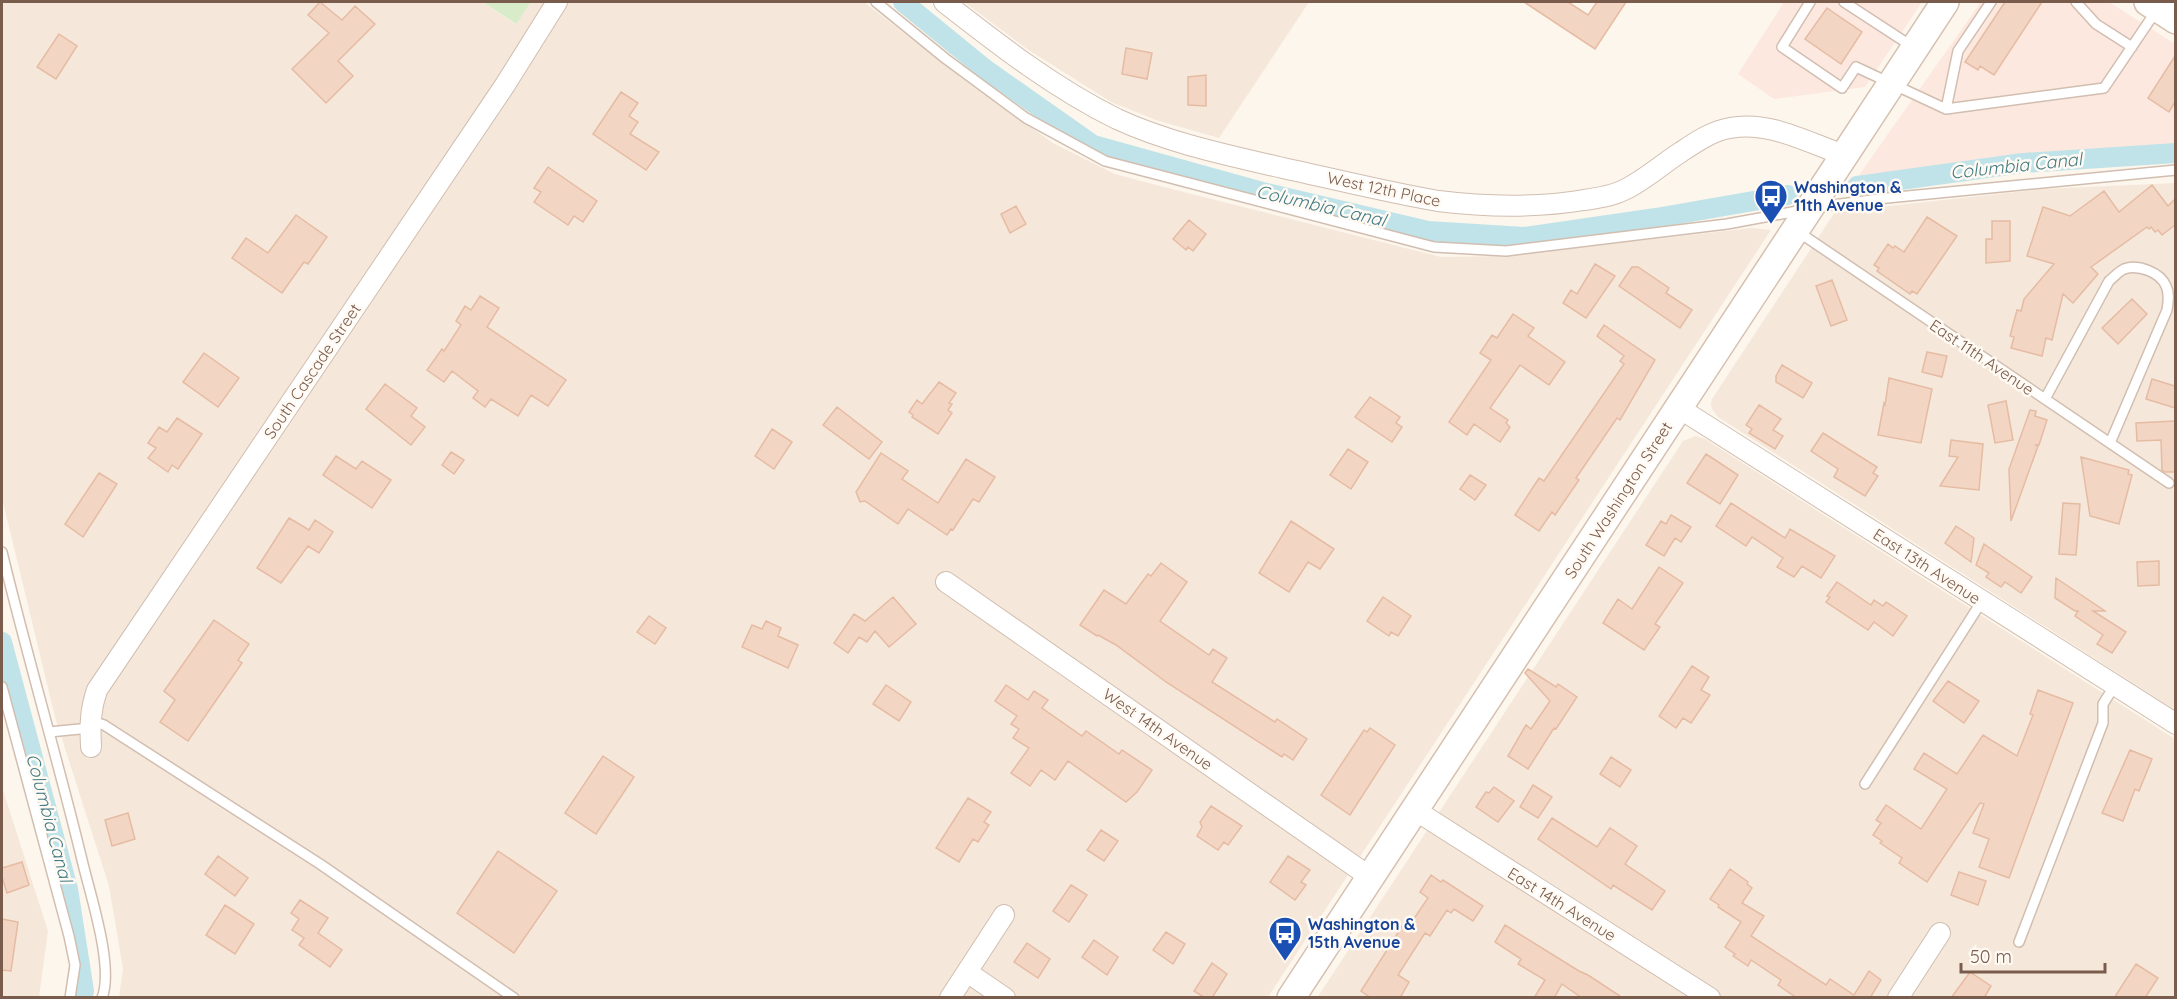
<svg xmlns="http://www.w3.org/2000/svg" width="2177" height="999" viewBox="0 0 2177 999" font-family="Quicksand,sans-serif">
	<rect width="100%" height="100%" fill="#fdf6ec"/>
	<path fill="#f5e8da" d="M2,2H483L515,24L531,2H864L967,82L1053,143L1115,174L1164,187L1441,257L1504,256L1752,228L1771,230L1268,997H119L123,969L109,886L55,717L2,498Z
		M964,2H1309L1219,138L1156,120L1111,102L1027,49Z
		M2175,183V710L1718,417L1712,409L1711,405L1712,399L1835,212L2043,189Z
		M1696,436L1705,439L2175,739V997L1317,998L1683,441Z
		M2,787L48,931L39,997H2Z"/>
	<path fill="#fde8e0" d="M1784,2H1922L1865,87L1774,99L1738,74Z
		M1981,2H2109L2175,44V144L1859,175Z"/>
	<path fill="#d8ecc9" d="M483,2H531L516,24Z"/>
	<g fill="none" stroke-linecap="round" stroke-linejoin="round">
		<path stroke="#bfe3e8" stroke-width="20" d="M903,2L985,69L1093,145L1262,192L1428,231L1524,237L1656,218L1788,195
			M1857,186L2023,163L2176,153
			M2,642L68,889L84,991L82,998"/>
	</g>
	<path fill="#f3d5c3" stroke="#e6bba3" stroke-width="1.5" d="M320,2L342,20L355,6L375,24L338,61L353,76L326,103L292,69L329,33L308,15Z
		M1524,2H1568L1588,15L1597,2H1626L1595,49Z
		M2005,2H2042L1994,75L1980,66L1978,70L1965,62Z
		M1827,8L1862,32L1841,64L1805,39Z
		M59,34L77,46L56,79L37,67Z
		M1126,48L1152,53L1147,79L1122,74Z
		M2175,56V102L2169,112L2148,98Z
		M1206,75V106L1188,105V77Z
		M621,92L638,103L629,116L638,122L630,134L659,152L646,170L593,134Z
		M548,167L597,201L583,222L574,216L568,225L534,202L541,192L534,188Z
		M2152,185L2168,206L2175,199V225L2162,235L2158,230L2155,232L2151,227L2149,229L2147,227L2091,267L2098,274L2073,303L2063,294L2052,340L2046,338L2042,356L2011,348L2014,337L2010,336L2017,310L2021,311L2024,299L2054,264L2027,256L2043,207L2070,216L2104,191L2119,212Z
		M1016,206L1026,224L1010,233L1001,214Z
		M296,215L327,237L308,264L304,262L282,293L232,258L246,238L268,253Z
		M1927,217L1957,236L1917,294L1912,291L1910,294L1877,271L1879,268L1874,265L1888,244L1893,248L1895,246L1904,252Z
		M1189,220L1206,234L1193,251L1188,247L1186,250L1173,239Z
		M1992,221H2010V261L1986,263V239H1992Z
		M1595,264L1615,276L1586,318L1563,303L1571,290L1577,294Z
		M1632,267H1638L1669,288L1666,293L1692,310L1680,328L1619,286Z
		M1832,280L1847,320L1831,326L1816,286Z
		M480,296L499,308L487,327L566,380L548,406L531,395L518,416L491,399L485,407L473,398L478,391L452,371L444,382L427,370L442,349L444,351L461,325L456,321L465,306L471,310Z
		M2132,299L2147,314L2118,344L2102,328Z
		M1513,314L1534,328L1528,336L1565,362L1549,385L1520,365L1490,408L1508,420L1506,423L1510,427L1500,442L1474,424L1467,435L1449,422L1491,360L1480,353L1492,335L1497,338Z
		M1604,325L1655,360L1620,420L1617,418L1576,478L1579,480L1555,515L1552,512L1539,531L1515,515L1539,478L1544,481L1624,364L1620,361L1624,356L1597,336Z
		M1927,352L1947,356L1942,377L1922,372Z
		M204,353L239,378L218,407L183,382Z
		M1782,365L1812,383L1803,398L1776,382V376Z
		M1889,378L1932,389L1921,443L1878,435L1884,403L1885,405Z
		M2152,379L2175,386V408L2146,399Z
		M939,382L956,393L949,403L952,404L948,410L952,413L938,434L912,417L913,415L909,412L917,400L922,404Z
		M385,384L417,408L411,416L425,427L411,445L366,409Z
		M1370,397L1400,417L1396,423L1402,427L1392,442L1355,417Z
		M2006,401L2013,440L1995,443L1988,405Z
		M1759,405L1781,419L1773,430L1783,436L1775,449L1749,433L1752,429L1746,425Z
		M837,407L882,442L869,459L823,425Z
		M2030,410L2036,411L2035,416L2047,420L2039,445H2035L2038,446L2011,521L2009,469Z
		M177,418L202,434L178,469L172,465L168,472L148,458L156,448L148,443L159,427L167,432Z
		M2175,421V472H2165L2162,470L2161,440L2137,441L2136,423Z
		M772,429L792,442L774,469L755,456Z
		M1823,433L1877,467L1873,473L1878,476L1865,496L1834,477L1838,469L1811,451Z
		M1951,440L1983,444L1979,490L1940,486L1958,457L1949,456Z
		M1348,449L1368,462L1351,489L1330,475Z
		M451,452L464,460L454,474L442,465Z
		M881,453L908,471L902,479L938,503L966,459L995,477L979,502L973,499L953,530L951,529L947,535L908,509L898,524L865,501L860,502L856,492Z
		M1706,454L1738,475L1720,504L1687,483Z
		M336,456L356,469L362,461L391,480L372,508L323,475Z
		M2081,457L2129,470L2128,474L2132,475L2119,524L2090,516Z
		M99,473L117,484L83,537L65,524Z
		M1470,475L1486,485L1475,500L1460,489Z
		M1731,503L1785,538L1790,529L1835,556L1821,578L1802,566L1794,577L1777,567L1783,558L1752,537L1746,546L1716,526Z
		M2063,503L2080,504L2076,555L2059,554Z
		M1671,515L1691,527L1681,542L1675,538L1664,556L1646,545L1661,521L1666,524Z
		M289,518L309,530L315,520L333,532L319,553L308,546L281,583L257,568Z
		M1291,521L1334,549L1320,569L1308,562L1289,592L1259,573Z
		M1956,526L1974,538L1971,562L1945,543Z
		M1984,544L2032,577L2021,593L2005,582L2001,587L1986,577L1989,573L1976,565Z
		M2159,561V585L2138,586L2137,562Z
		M1161,563L1187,582L1160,621L1209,655L1213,649L1227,658L1212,682L1275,722L1277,719L1307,739L1293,760L1284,754L1282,757L1166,682L1116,645L1098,635L1097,636L1080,625L1104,590L1126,604L1148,574L1151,576Z
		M1659,567L1683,583L1655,624L1660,627L1644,650L1603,623L1618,599L1632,609Z
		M2056,578L2105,611H2093L2126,632L2112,653L2097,644L2103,635L2075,616L2078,611H2075L2055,598Z
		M1837,582L1871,605L1874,600L1883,606L1886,602L1907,616L1893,636L1874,622L1868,630L1826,602L1830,597L1827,596Z
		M893,597L916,624L889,647L875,631L867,642L859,637L848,653L834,643L854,614L865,621Z
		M1383,597L1411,616L1398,636L1391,632L1389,636L1367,621Z
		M649,616L666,628L655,644L637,632Z
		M214,620L249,644L238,660L242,663L188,741L160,722L175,700L164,691Z
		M766,621L781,628L778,636L798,645L788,668L742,647L752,625L762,629Z
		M1692,666L1709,677L1701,690L1710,695L1691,723L1683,718L1676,728L1659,716Z
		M1528,669L1556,687L1558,684L1577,697L1556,729L1554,728L1528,769L1508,756L1526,725L1531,729L1550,701L1525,673Z
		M1948,681L1979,701L1964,723L1933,701Z
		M886,685L911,702L899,721L873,704Z
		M1006,685L1028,700L1034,691L1048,700L1042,708L1082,736L1086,731L1119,754L1122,750L1152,770L1137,792L1126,802L1068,761L1055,780L1041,770L1030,786L1011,773L1029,748L1013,738L1019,729L1011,724L1017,716L995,701Z
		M2038,690L2073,703L2009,878L1979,867L1989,839L1973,833L1984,804L1980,803L1927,882L1899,863L1902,858L1880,843L1882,841L1873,835L1881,823L1876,820L1886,805L1921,829L1947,789L1914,769L1924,753L1957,774L1983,735L2017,756L2033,715L2030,714Z
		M1370,728L1395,745L1350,815L1321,795L1364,730L1367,732Z
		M2130,750L2152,759L2139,791L2135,789L2123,821L2102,813Z
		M603,756L634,777L596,834L565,813Z
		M1611,757L1631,770L1620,787L1600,774Z
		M1533,785L1552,797L1538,818L1520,807Z
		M1494,787L1514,801L1498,822L1476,807L1486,792L1489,793Z
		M968,798L991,812L984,822L989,825L978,842L973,839L959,862L936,848Z
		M1211,806L1242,826L1228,845L1224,842L1218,850L1197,836L1202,827L1200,822Z
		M128,813L135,839L112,846L105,820Z
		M1552,818L1597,847L1610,828L1637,846L1625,864L1665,891L1652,910L1613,885L1611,889L1538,839Z
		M1101,830L1118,841L1104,861L1087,850Z
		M498,851L557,891L514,953L457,913Z
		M218,856L248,878L235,896L205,874Z
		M1288,856L1310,870L1301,882L1306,885L1295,900L1270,882Z
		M22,862L29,885L7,893L2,877V868Z
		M1730,869L1748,882L1747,884L1752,888L1742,903L1764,916L1751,936L1826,985L1830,979L1854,995L1869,971L1881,980L1870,998H1797L1778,985L1781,980L1751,960L1748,966L1733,956L1735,954L1725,947L1741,922L1718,907L1719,905L1710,899Z
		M1959,872L1986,881L1978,905L1951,895Z
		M1431,875L1441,882L1443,880L1483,906L1473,921L1454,909L1451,913L1447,910L1430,936L1425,933L1398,975L1409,982L1400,998H1371L1361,991L1406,920L1411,923L1428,898L1420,892Z
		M1071,885L1087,895L1069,922L1053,911Z
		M300,900L328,918L318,933L342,950L330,967L299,945L304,938L292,930L299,919L291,913Z
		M225,905L254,924L235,954L206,935Z
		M2,919L18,922L11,971L2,970Z
		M1505,925L1579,971L1588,975L1623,998H1582L1562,984L1554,998H1534L1545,980L1518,964L1521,959L1495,942Z
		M1166,932L1185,944L1173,964L1153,950Z
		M1094,940L1118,957L1107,975L1082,957Z
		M1027,943L1050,959L1038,978L1014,962Z
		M1212,963L1227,974L1212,998H1205L1194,991Z
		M2136,964L2158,978L2145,998H2114Z
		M1970,972L1991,986L1984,998H1951Z"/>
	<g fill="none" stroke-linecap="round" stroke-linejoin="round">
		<g stroke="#d1beb0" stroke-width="12">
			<path id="lane" d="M876,2L946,59L1026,118L1105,161L1434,247L1506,251L1727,224L1803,210
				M1810,2L1782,47L1842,88L1856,67L1946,109L2104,88L2156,11
				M1844,2L1913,47
				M2076,2L2096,24L2132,47
				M1946,109L1958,51L1991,2
				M1817,207L1887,198L2176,170
				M1797,231L2169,483
				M2045,399L2109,281C2114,277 2118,272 2124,269C2138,264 2160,272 2166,286C2170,294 2168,302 2167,310L2110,443
				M2,552C27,656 58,760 83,864C91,897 114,967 102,998
				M2,687L69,936L75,965L70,998
				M89,720L104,725L320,864L514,998
				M49,732L90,728
				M1865,784L1982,601
				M2019,942L2103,723V704L2115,685"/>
		</g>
		<g stroke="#d1beb0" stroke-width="22">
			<path id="street" d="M944,2C999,45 1054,88 1117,119C1169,143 1227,155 1283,168C1334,179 1386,192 1438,201C1487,207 1536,208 1584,200C1598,198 1612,196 1624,190C1645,180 1662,164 1681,152C1696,142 1712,131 1730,128C1768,120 1809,143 1844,155
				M1679,408L2176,724
				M946,582L1370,877
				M91,747C90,726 90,710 97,690L505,85L557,2
				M1415,810L1710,998
				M967,972L1005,998
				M950,998L1004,915
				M1898,998L1940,933"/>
		</g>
		<g stroke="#d6c0b0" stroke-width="30">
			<path id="secondary" d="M2148,2L2176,20
				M1291,998L1945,2"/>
		</g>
		<use href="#lane" stroke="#fff" stroke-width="9"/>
		<use href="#street" stroke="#fff" stroke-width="20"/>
		<use href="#secondary" stroke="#fff" stroke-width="27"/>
	</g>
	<defs>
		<g id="bus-pin" transform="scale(1.725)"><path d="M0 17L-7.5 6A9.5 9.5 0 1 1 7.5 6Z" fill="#1a4fb4" stroke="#fffaf3"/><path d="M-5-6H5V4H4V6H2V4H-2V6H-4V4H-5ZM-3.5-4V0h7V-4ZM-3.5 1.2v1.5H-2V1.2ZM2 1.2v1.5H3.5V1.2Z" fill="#fff"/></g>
	</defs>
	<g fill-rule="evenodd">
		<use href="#bus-pin" x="1771" y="196"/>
		<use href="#bus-pin" x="1285" y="933"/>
	</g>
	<g text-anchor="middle" stroke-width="5" stroke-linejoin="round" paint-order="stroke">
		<g font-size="16" font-weight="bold" fill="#164399" stroke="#fffaf3" text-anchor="start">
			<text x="1794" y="193">Washington &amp;<tspan x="1794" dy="18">11th Avenue</tspan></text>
			<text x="1308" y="930">Washington &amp;<tspan x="1308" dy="18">15th Avenue</tspan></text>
		</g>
		<g font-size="16" fill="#7a5c4d" stroke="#fffaf3">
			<text transform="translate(1384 189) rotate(12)" y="6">West 12th Place</text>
			<text transform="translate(1982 357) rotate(34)" y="6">East 11th Avenue</text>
			<text transform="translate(312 371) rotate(-56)" y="6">South Cascade Street</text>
			<text transform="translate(1618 500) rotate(-57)" y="6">South Washington Street</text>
			<text transform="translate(1927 566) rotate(33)" y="6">East 13th Avenue</text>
			<text transform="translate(1158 729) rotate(35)" y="6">West 14th Avenue</text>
			<text transform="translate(1562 904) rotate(32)" y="6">East 14th Avenue</text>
		</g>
		<g font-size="18" font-style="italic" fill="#437c86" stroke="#fffaf3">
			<text transform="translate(2016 166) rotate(-6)" y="6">Columbia Canal</text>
			<text transform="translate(1321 206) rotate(13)" y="6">Columbia Canal</text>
			<text transform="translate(49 818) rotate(75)" y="6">Columbia Canal</text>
		</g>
	</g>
	<rect width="2177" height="999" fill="none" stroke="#7a5c4d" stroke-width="6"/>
	<path d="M1961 963v9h144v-9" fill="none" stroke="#7a5c4d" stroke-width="3"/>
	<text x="1970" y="963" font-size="18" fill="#7a5c4d" stroke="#fffaf3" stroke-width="4.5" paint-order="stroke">50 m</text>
</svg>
